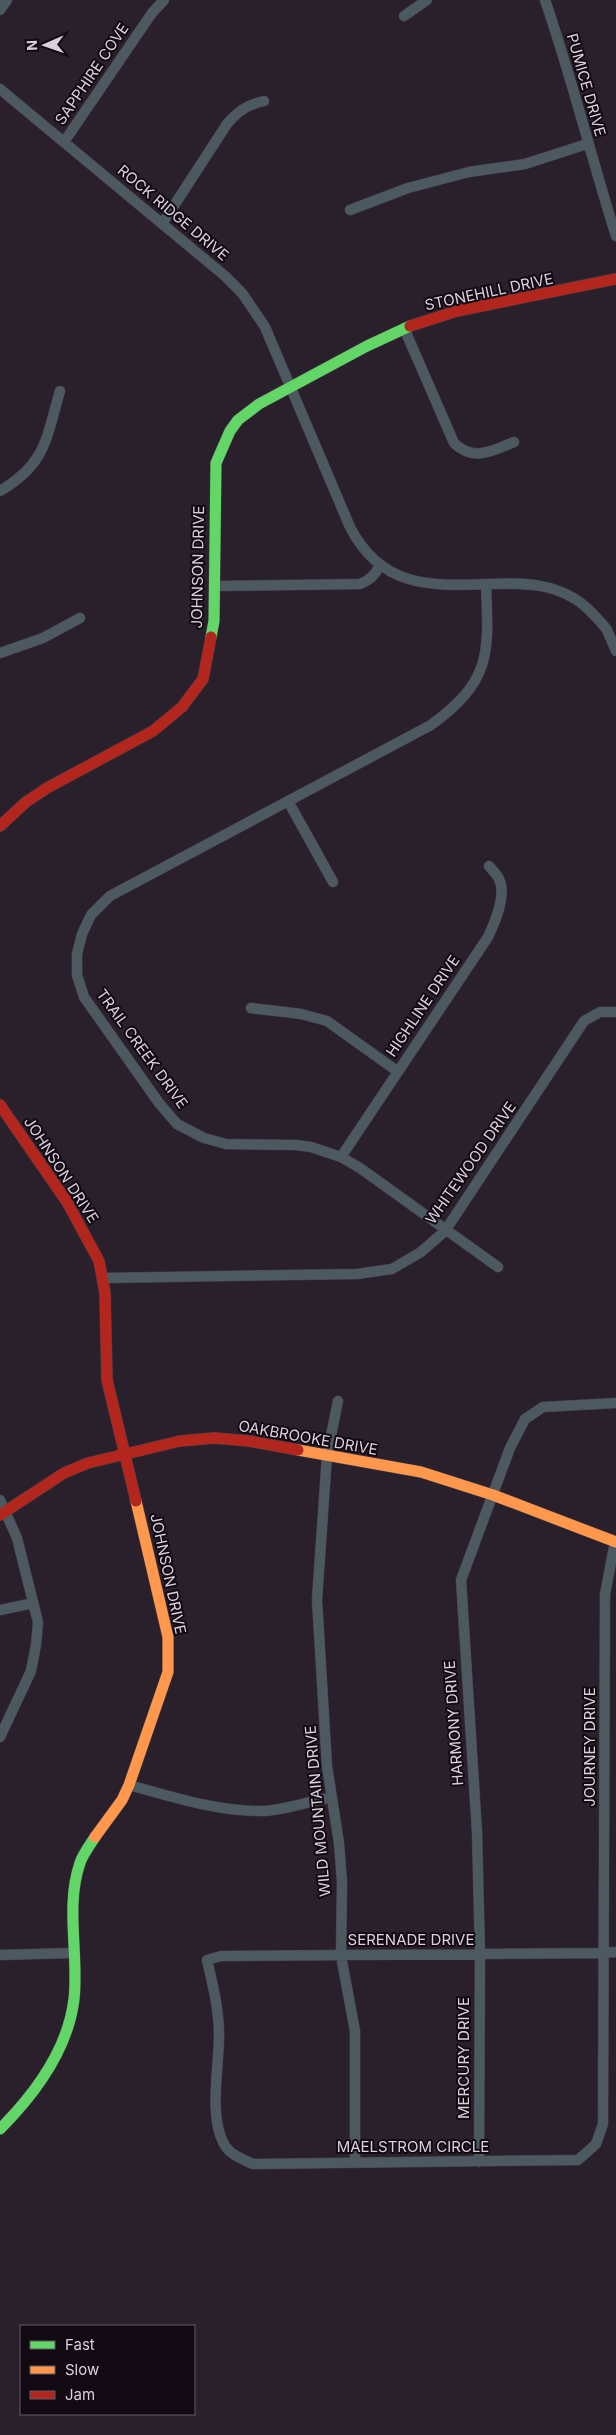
<svg xmlns="http://www.w3.org/2000/svg" width="616" height="2435" viewBox="0 0 616 2435" font-family="Inter,sans-serif">
	<rect width="100%" height="100%" fill="#2a202b"/>
	<g fill="none" stroke-linecap="round" stroke-linejoin="round">
		<g stroke="#463d47" stroke-width="11">
			<path id="street" d="M545,0C572,78 591,157 616,236
				M0,10L7,0
				M404,16L427,0
				M0,89L225,276L242,293L265,327L350,527C406,637 526,542 592,613C597,618 603,624 607,630C610,637 613,644 616,651
				M64,142L152,13L164,0
				M350,210L408,188L469,172L525,164L587,144
				M162,224L227,124C238,111 247,105 264,101
				M404,328L454,443C474,462 492,451 514,442
				M0,491C46,464 46,439 60,391
				M486,585C489,655 491,681 431,725L110,896L91,915L82,934L77,954V975L84,997L159,1103L177,1124L204,1138L226,1144L296,1145L311,1147L341,1157L360,1168L498,1267
				M214,586L360,584C370,580 375,575 380,565
				M0,653L43,638L80,618
				M288,801L333,882
				M251,1008L301,1014L327,1021L397,1071
				M341,1157L488,937C495,922 507,895 499,879C497,874 492,870 489,866
				M103,1278L357,1274L392,1269L421,1252L445,1231L584,1021L600,1012H616
				M338,1401L327,1455L317,1600L327,1766L339,1843L342,1882L341,1956L355,2031V2163
				M0,1500L17,1538L38,1622L36,1645L31,1671L0,1737
				M615,1542L605,1594L603,2124L596,2144L578,2160L253,2164C242,2159 228,2154 223,2142C209,2114 219,2067 219,2036C219,2010 213,1985 207,1960L221,1956L604,1953L616,1952
				M0,1610L33,1603
				M129,1785C173,1797 218,1812 264,1811C286,1810 310,1801 332,1797
				M0,1955L72,1953
				M479,2162L480,1955L477,1832L461,1580L510,1448L525,1419L543,1407L616,1403"/>
		</g>
		<g stroke="#463d47" stroke-width="12">
			<path id="fast" d="M211,637L214,621L216,463L230,431L238,420L259,404L367,346L410,326
				M0,2129C35,2094 68,2050 74,1999C79,1955 65,1906 80,1863C83,1854 90,1845 95,1837"/>
		</g>
		<g stroke="#463d47" stroke-width="12">
			<path id="slow" d="M298,1450L421,1472L493,1495L616,1542
				M95,1837L122,1800L129,1785L168,1672V1637L136,1501"/>
		</g>
		<g stroke="#463d47" stroke-width="12">
			<path id="jam" d="M410,326L457,311L616,279
				M0,826L26,802L47,788L153,731L182,707L203,679L211,637
				M0,1105L67,1202L99,1261L105,1293L107,1380L136,1501
				M0,1515L64,1473L88,1463L180,1441L214,1438L249,1441L298,1450"/>
		</g>
		<use href="#street" stroke="#4c5960" stroke-width="10"/>
		<use href="#fast" stroke="#63d668" stroke-width="11"/>
		<use href="#slow" stroke="#ff974d" stroke-width="11"/>
		<use href="#jam" stroke="#b3261e" stroke-width="11"/>
	</g>
	<g text-anchor="middle" stroke-width="4" stroke-linejoin="round" paint-order="stroke">
		<g font-size="15" fill="#dcd0dd" stroke="#120a12">
			<text transform="translate(92 74) rotate(-56)" y="5">SAPPHIRE COVE</text>
			<text transform="translate(586 85) rotate(74)" y="5">PUMICE DRIVE</text>
			<text transform="translate(173 213) rotate(40)" y="5">ROCK RIDGE DRIVE</text>
			<text transform="translate(489 292) rotate(-12)" y="5">STONEHILL DRIVE</text>
			<text transform="translate(198 567) rotate(-89)" y="5">JOHNSON DRIVE</text>
			<text transform="translate(423 1006) rotate(-56)" y="5">HIGHLINE DRIVE</text>
			<text transform="translate(142 1049) rotate(54)" y="5">TRAIL CREEK DRIVE</text>
			<text transform="translate(471 1163) rotate(-55)" y="5">WHITEWOOD DRIVE</text>
			<text transform="translate(61 1170) rotate(57)" y="5">JOHNSON DRIVE</text>
			<text transform="translate(308 1438) rotate(10)" y="5">OAKBROOKE DRIVE</text>
			<text transform="translate(168 1574) rotate(78)" y="5">JOHNSON DRIVE</text>
			<text transform="translate(454 1723) rotate(-94)" y="5">HARMONY DRIVE</text>
			<text transform="translate(590 1747) rotate(-90)" y="5">JOURNEY DRIVE</text>
			<text transform="translate(318 1811) rotate(-95)" y="5">WILD MOUNTAIN DRIVE</text>
			<text x="411" y="1945">SERENADE DRIVE</text>
			<text transform="translate(464 2058) rotate(-90)" y="5">MERCURY DRIVE</text>
			<text x="413" y="2152">MAELSTROM CIRCLE</text>
		</g>
	</g>
	<rect x="20" y="2325" width="175" height="90" fill="#120a12" stroke="#635963"/>
	<rect x="30" y="2341" width="25" height="8" fill="#63d668" stroke="#635963"/>
	<text x="65" y="2350" font-size="15" fill="#dcd0dd">Fast</text>
	<rect x="30" y="2366" width="25" height="8" fill="#ff974d" stroke="#635963"/>
	<text x="65" y="2375" font-size="15" fill="#dcd0dd">Slow</text>
	<rect x="30" y="2391" width="25" height="8" fill="#b3261e" stroke="#635963"/>
	<text x="65" y="2400" font-size="15" fill="#dcd0dd">Jam</text>
	<g transform="translate(45 45) rotate(268)" stroke="#120a12" stroke-width="4" paint-order="stroke">
	<path d="M0-4L9 19L0 12L-9 19Z" fill="#dcd0dd"/>
	<text y="-8" font-size="14" font-weight="bold" text-anchor="middle" fill="#dcd0dd">N</text>
	</g>
</svg>
